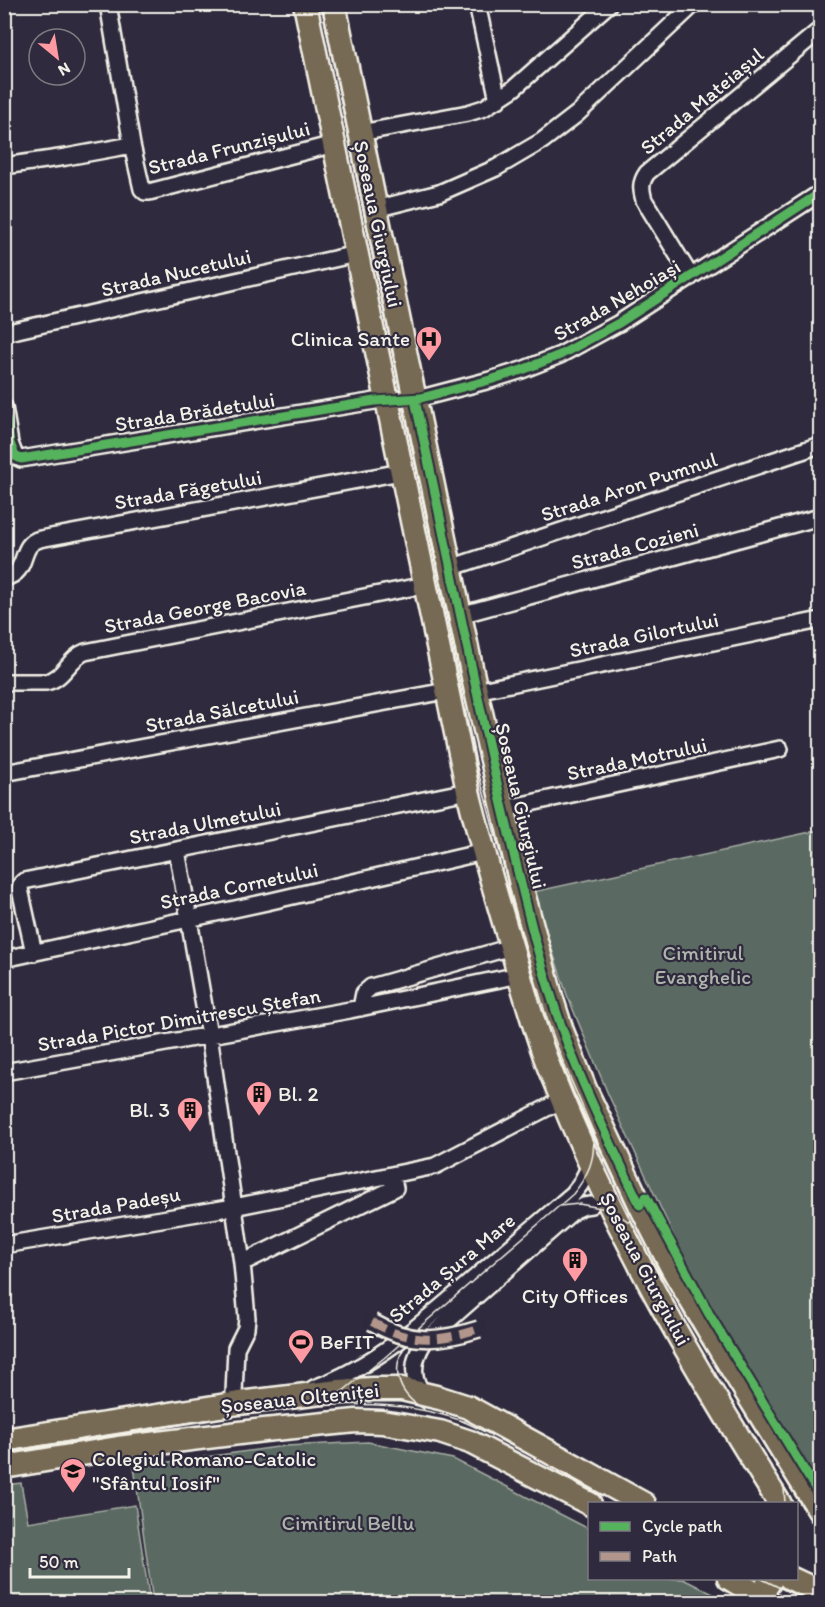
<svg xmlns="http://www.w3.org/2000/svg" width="825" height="1607" viewBox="0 0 825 1607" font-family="Itim,sans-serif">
	<rect width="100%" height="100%" fill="#2f2a3d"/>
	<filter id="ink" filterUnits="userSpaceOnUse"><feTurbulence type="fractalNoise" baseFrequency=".0167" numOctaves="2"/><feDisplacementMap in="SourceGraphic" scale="12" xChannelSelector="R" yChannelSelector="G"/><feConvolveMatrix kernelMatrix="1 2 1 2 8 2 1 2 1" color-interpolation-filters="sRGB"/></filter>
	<g filter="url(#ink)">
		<path fill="#5a6a62" stroke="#a7aea5" stroke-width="1.5" d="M820,830V1486L715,1316L676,1241L608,1094L567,995L533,892Z
			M368,1442L453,1459L589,1529L590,1578L683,1579L729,1602H153L134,1467L285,1446Z
			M21,1483L28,1522L135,1505L150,1602H5V1485Z"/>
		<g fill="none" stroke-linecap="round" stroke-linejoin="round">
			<g stroke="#f4f1e8" stroke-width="20">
				<path id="street" d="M108,4L132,145L142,189L145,192H149L334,144
					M477,4L498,100
					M360,133L468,113L484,108L513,89L609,4
					M4,166L66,157L132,145
					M375,209L439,193L496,168L542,141L577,114L694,4
					M691,277L644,200C641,189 640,183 647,173L820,30
					M4,333L356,254
					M4,407L10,443L15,456L21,459L375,401L421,398L490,380L522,370L560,355L619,323L820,193
					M450,568L820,445
					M4,578C31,572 17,545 40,539L401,472
					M460,615L820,517
					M4,682H46C64,679 69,658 85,652L425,585
					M476,691L820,620
					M4,773L446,691
					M503,809L780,749
					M177,850L209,1035L242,1263L247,1318L246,1328L236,1348L234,1393L239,1403
					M34,953L20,889L21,884L24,881L468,791
					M4,959L267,902L483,852
					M361,1008L364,993L371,987L511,947
					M4,1072L350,1010L519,975
					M4,1245L234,1207L435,1166L562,1100
					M242,1263L395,1188L392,1175
					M314,1388C374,1367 429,1318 476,1277C508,1249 540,1222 573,1194L580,1185L591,1164
					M424,1395C410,1378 413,1359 424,1342L573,1211L584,1206L591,1205"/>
			</g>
			<g stroke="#f4f1e8" stroke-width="27">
				<path id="primary" d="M305,4L468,791C481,844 496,896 512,949C523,989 535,1031 550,1070C579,1143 613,1215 650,1284C690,1359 735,1432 780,1504
					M334,4L415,400L476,691L523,893L552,1000L562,1031L585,1089L640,1205L672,1268L724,1356L820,1512
					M4,1440L239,1403L339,1391L373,1389H402L440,1398L468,1407L644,1504
					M4,1467L118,1448L264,1430L356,1421L382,1422L440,1432L470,1442L590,1504
					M729,1578L769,1602
					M790,1578L820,1592
					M760,1596L772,1578"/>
			</g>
			<use href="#street" stroke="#2f2a3d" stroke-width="15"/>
			<use href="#primary" stroke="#766a54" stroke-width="22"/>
			<path stroke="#f4f1e8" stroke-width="1.5" d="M321,4L477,767L524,943L548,1022L562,1059L592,1129L643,1239L685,1316L766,1448L820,1533
				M559,1206L579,1204L612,1210L629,1222
				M408,1342C389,1367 397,1394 424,1409
				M320,1405L343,1391L384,1358L573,1194C587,1177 596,1159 593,1136
				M4,1452C72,1440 139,1430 206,1420C289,1409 380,1391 462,1421C477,1427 492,1436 506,1443C544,1462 581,1483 618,1504
				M784,1488L785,1504
				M760,1578L809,1602"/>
			<g stroke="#f4f1e8" stroke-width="20" stroke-linecap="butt">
				<path id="street-bridge" d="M372,1322C410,1344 438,1342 479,1329"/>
			</g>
			<use href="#street-bridge" stroke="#2f2a3d" stroke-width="15"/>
			<path stroke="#b2968c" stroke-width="8" stroke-dasharray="15 8" stroke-linecap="butt" d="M372,1322C410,1344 438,1342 479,1329"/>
			<g stroke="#2f2a3d" stroke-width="13">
				<path id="cycleway" d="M415,400C447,544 474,690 509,834C525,900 540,967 563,1031C584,1091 613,1148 640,1205
					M4,407L10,443L15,456L21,459L375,401L421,398L490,380L522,370L560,355L619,323L820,193
					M646,1197L709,1314L820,1496"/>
			</g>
			<use href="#cycleway" stroke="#56b35d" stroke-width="9"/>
		</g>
	</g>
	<defs>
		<g id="hospital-pin" transform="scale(1.35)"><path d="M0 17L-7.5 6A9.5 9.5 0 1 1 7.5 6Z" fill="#ff9aa2" stroke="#2f2a3d"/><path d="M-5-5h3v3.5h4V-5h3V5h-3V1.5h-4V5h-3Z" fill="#111"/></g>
		<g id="building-pin" transform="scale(1.35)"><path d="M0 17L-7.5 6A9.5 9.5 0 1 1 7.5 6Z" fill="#ff9aa2" stroke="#2f2a3d"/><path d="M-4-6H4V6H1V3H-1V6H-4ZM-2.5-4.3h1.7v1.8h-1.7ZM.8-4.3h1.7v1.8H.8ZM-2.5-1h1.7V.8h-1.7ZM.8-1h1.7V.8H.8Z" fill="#111"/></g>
		<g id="stadium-pin" transform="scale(1.35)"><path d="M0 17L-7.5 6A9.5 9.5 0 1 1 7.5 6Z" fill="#ff9aa2" stroke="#2f2a3d"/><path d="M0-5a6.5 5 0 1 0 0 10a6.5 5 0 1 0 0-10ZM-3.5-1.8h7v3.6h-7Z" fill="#111"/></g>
		<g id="school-pin" transform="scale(1.35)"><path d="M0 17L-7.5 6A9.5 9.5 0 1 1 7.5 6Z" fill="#ff9aa2" stroke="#2f2a3d"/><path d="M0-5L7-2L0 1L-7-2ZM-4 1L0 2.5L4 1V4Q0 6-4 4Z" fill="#111"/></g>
	</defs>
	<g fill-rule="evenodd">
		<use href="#hospital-pin" x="429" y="339"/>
		<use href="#building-pin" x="259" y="1094"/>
		<use href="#building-pin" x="190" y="1110"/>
		<use href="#building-pin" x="575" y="1260"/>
		<use href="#stadium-pin" x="301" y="1342"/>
		<use href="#school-pin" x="73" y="1471"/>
	</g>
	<g text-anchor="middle" stroke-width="4.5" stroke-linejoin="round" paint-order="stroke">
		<g font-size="21" fill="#f4f1e8" stroke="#2f2a3d">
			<text transform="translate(702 101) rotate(-40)" y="7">Strada Mateiașul</text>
			<text transform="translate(229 148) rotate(-14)" y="7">Strada Frunzișului</text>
			<text transform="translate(378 224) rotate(78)" y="7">Șoseaua Giurgiului</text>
			<text transform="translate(176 273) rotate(-13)" y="7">Strada Nucetului</text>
			<text transform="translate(617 300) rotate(-30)" y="7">Strada Nehoiași</text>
			<text transform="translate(195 412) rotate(-9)" y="7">Strada Brădetului</text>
			<text transform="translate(629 487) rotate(-18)" y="7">Strada Aron Pumnul</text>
			<text transform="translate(188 490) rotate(-10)" y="7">Strada Făgetului</text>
			<text transform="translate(635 546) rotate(-15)" y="7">Strada Cozieni</text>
			<text transform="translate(205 607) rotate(-11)" y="7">Strada George Bacovia</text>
			<text transform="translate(644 635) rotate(-12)" y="7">Strada Gilortului</text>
			<text transform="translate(222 711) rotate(-11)" y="7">Strada Sălcetului</text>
			<text transform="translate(637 759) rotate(-12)" y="7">Strada Motrului</text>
			<text transform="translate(521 806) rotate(77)" y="7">Șoseaua Giurgiului</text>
			<text transform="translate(205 823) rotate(-11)" y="7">Strada Ulmetului</text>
			<text transform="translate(239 886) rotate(-12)" y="7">Strada Cornetului</text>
			<text transform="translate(179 1020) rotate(-10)" y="7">Strada Pictor Dimitrescu Ștefan</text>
			<text transform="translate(116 1205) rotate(-10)" y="7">Strada Padeșu</text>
			<text transform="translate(452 1268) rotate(-40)" y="7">Strada Șura Mare</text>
			<text transform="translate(645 1269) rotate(62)" y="7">Șoseaua Giurgiului</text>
			<text transform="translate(300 1398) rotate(-6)" y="7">Șoseaua Olteniței</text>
		</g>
		<g font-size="21" fill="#f4f1e8" stroke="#2f2a3d" text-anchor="start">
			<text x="410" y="346" text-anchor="end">Clinica Sante</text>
			<text x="278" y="1101">Bl. 2</text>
			<text x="170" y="1117" text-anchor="end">Bl. 3</text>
			<text x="575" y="1303" text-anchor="middle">City Offices</text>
			<text x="320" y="1349">BeFIT</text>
			<text x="92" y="1466">Colegiul Romano-Catolic<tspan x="92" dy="24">"Sfântul Iosif"</tspan></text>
		</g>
		<g font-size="21" fill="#afb4ac" stroke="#2f2a3d">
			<text x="703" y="960">Cimitirul<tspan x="703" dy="24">Evanghelic</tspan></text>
			<text x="348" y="1530">Cimitirul Bellu</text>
		</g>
	</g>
	<rect width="825" height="1607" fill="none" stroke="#2f2a3d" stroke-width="24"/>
	<rect x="12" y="12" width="801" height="1583" fill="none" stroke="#f4f1e8" stroke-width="2" filter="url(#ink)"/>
	<rect x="588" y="1502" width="210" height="78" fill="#2f2a3d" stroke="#7e7a81" stroke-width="1.5"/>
	<rect x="600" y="1522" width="30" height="9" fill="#56b35d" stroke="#7e7a81" stroke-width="1.5"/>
	<text x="642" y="1532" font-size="18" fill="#f4f1e8">Cycle path</text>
	<rect x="600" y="1552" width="30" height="9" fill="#b2968c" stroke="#7e7a81" stroke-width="1.5"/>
	<text x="642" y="1562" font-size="18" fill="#f4f1e8">Path</text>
	<g transform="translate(57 57) rotate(150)"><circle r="28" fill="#2f2a3d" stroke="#7e7a81" stroke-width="1.5"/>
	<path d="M0-4.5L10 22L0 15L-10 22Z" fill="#ff9aa2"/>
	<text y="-9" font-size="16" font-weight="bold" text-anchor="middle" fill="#f4f1e8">N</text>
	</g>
	<path d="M30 1568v9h99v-9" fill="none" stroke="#f4f1e8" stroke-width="3"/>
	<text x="39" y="1568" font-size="18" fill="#f4f1e8" stroke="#2f2a3d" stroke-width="4.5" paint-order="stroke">50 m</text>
</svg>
